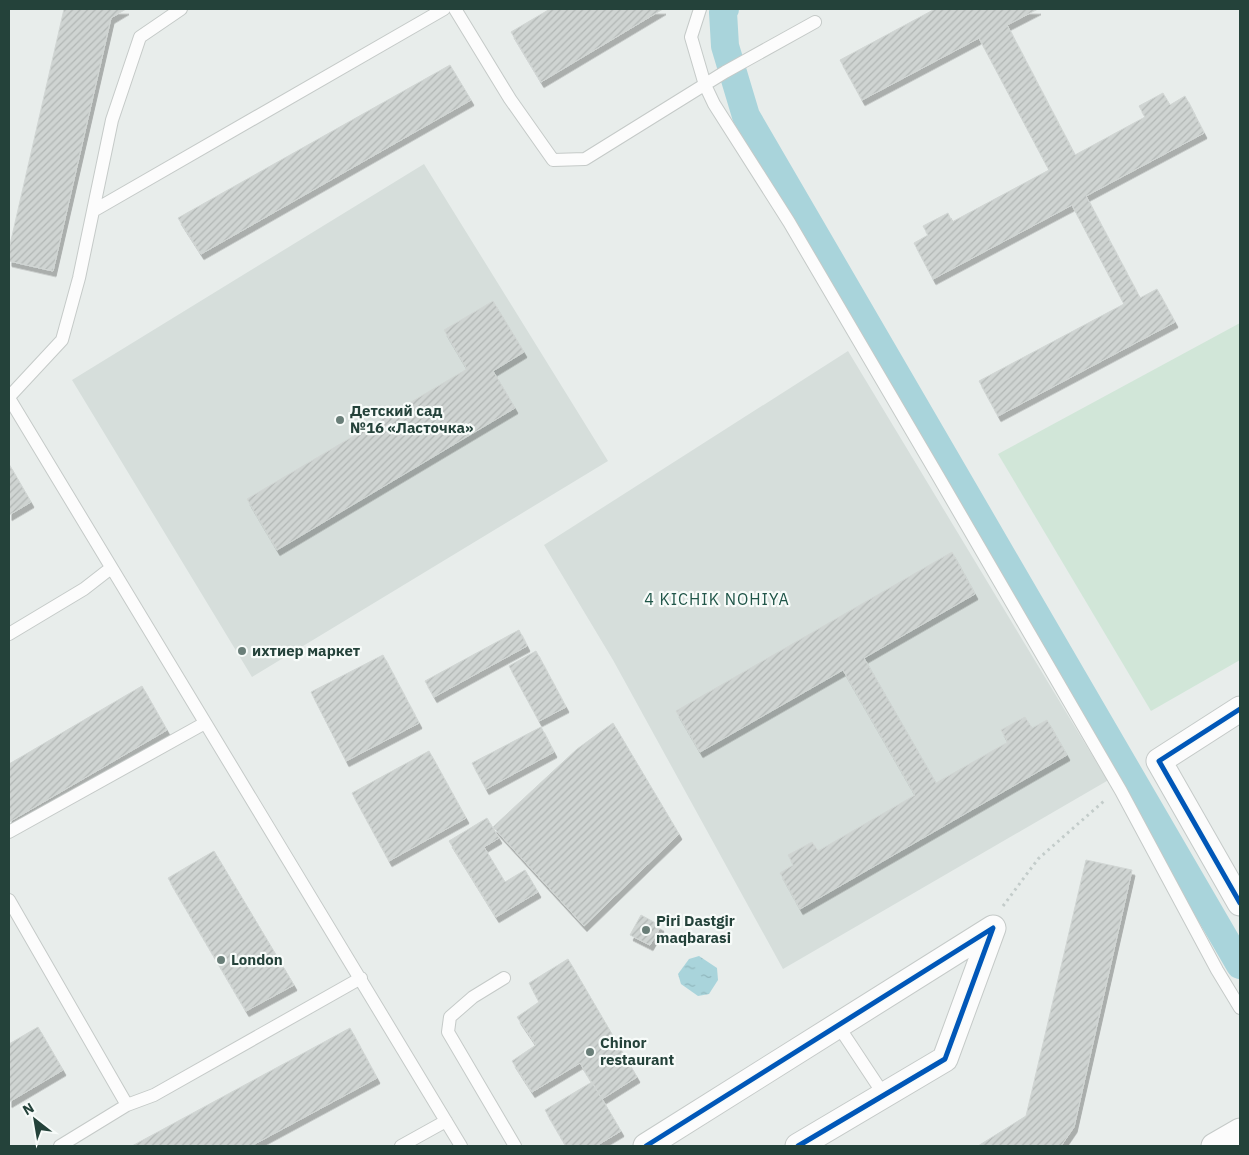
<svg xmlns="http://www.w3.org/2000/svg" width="1249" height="1155" viewBox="0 0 1249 1155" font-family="'IBM Plex Sans',sans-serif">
	<defs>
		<pattern id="water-ripples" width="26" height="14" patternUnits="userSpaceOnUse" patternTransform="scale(1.25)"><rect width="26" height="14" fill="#a9d4db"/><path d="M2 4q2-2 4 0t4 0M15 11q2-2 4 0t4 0" fill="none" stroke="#91b7bd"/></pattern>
		<pattern id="building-hatch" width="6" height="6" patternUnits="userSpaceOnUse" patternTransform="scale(1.25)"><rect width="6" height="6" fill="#cfd4d2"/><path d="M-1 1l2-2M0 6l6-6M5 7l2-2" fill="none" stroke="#b2b7b5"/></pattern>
		<filter id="shadow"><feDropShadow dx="3" dy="5.5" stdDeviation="0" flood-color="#0004"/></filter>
	</defs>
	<rect width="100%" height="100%" fill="#e8edeb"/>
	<path fill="#d6dedb" d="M424,164L608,461L252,677L72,380Z
		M848,351L1101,770L1112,778L783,969L613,660L544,545Z"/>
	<path fill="#d1e6d8" d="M1240,323V660L1151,711L998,454Z"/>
	<path fill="url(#water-ripples)" d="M699,956L717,968L718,980L709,994L698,996L681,984L678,974L689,959Z"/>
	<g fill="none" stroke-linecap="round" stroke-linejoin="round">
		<path stroke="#a9d4db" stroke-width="28" d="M725,9L723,12L725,46L746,116L1240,965"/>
	</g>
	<path fill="url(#building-hatch)" stroke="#d1d6d4" filter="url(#shadow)" d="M64,9H126L111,18L53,271L9,261V249Z
		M550,9H663L541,82L511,32Z
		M935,9H1038L1007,25L1075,155L1145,117L1139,106L1163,93L1170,105L1185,96L1204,133L1086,196L1140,298L1157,289L1175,322L998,416L979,381L1124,304L1072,205L933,279L914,243L928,235L923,226L948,213L952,222L1049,170L979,38L862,100L840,60Z
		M450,65L471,100L201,254L178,218Z
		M493,301L524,352L493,371L515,408L277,550L247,499L467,369L444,330Z
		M9,464L31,502L9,515Z
		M952,552L975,594L864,658L936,783L1008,742L1001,730L1025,717L1032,728L1047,720L1067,755L800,909L780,873L793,865L788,855L812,842L818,851L915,795L843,670L700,752L676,711Z
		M519,630L527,646L434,697L425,681Z
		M536,651L566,707L539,721L509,666Z
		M383,655L419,723L346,761L311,692Z
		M142,686L167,730L9,822V764Z
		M613,723L679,834L584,926L493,827L577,749Z
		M541,727L554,752L486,789L472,763Z
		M429,751L466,818L389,861L352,793Z
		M487,818L499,838L484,847L505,882L525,870L538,892L496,917L449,841Z
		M214,851L294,985L246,1011L168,878Z
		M1086,860L1132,870L1074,1127L1061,1146H978L1026,1116Z
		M641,915L661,926L650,945L630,935Z
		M568,959L637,1077L602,1099L580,1063L532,1092L512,1061L536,1045L517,1017L539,1002L529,983Z
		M38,1027L63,1070L9,1102V1044Z
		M350,1028L377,1078L251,1146H132Z
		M592,1082L621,1131L596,1146H566L545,1110Z"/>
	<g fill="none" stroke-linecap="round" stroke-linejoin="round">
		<g stroke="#c5cac8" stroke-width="14">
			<path id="lane" d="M455,9L510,99L553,160L585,159L725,72L815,22
				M700,9L691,37L705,85L714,104L789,222L938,476L1121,791L1217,970L1240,1008
				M93,211L444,9
				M9,397L62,340L79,278L112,120L140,37L181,9
				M9,398L461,1146
				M9,634L84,589L111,568
				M9,832L205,723
				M9,900L127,1105
				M504,978L473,997L450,1017L448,1032L515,1146
				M837,1024L884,1095
				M60,1146L127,1105L154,1095L361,978
				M401,1146L446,1121"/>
		</g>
		<g stroke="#c5cac8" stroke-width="27">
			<path id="street" d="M1240,709L1159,761L1240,903
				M646,1146L993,928L945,1059L798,1146
				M1214,1146L1240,1131"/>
		</g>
		<path stroke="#c3ccca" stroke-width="3" stroke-dasharray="2.5 4" stroke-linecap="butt" d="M1003,906L1038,859L1104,801"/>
		<use href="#lane" stroke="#fcfcfc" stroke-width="12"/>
		<use href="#street" stroke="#fcfcfc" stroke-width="25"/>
		<g stroke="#f7fbf9" stroke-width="8">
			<path id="cycleway" d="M1240,709L1159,761L1240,903
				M646,1146L993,928L945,1059L798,1146"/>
		</g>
		<use href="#cycleway" stroke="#0057b8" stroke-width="5"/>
	</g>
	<g fill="#697e78" stroke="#f7fbf9" stroke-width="2">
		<circle cx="340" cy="420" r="5"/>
		<circle cx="242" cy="651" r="5"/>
		<circle cx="646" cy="930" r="5"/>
		<circle cx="221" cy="960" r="5"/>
		<circle cx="590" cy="1052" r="5"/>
	</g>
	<g text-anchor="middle" stroke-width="4.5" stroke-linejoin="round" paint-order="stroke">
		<g font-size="15" font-weight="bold" fill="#24423a" stroke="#f7fbf9" text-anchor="start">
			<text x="350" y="416">Детский сад<tspan x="350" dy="17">№16 «Ласточка»</tspan></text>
			<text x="252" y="656">ихтиер маркет</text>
			<text x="656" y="926">Piri Dastgir<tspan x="656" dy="17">maqbarasi</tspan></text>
			<text x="231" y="965">London</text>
			<text x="600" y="1048">Chinor<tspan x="600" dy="17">restaurant</tspan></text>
		</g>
		<g font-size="16" letter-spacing="1" fill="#1f5548" stroke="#f7fbf9">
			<text x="717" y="605">4 KICHIK NOHIYA</text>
		</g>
	</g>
	<rect width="1249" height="1155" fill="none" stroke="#24423a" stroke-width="20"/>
	<g transform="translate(35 1120) rotate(329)" stroke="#f7fbf9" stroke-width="4" paint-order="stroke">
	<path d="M0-4L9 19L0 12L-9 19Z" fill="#24423a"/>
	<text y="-8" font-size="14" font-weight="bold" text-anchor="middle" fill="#24423a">N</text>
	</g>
</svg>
